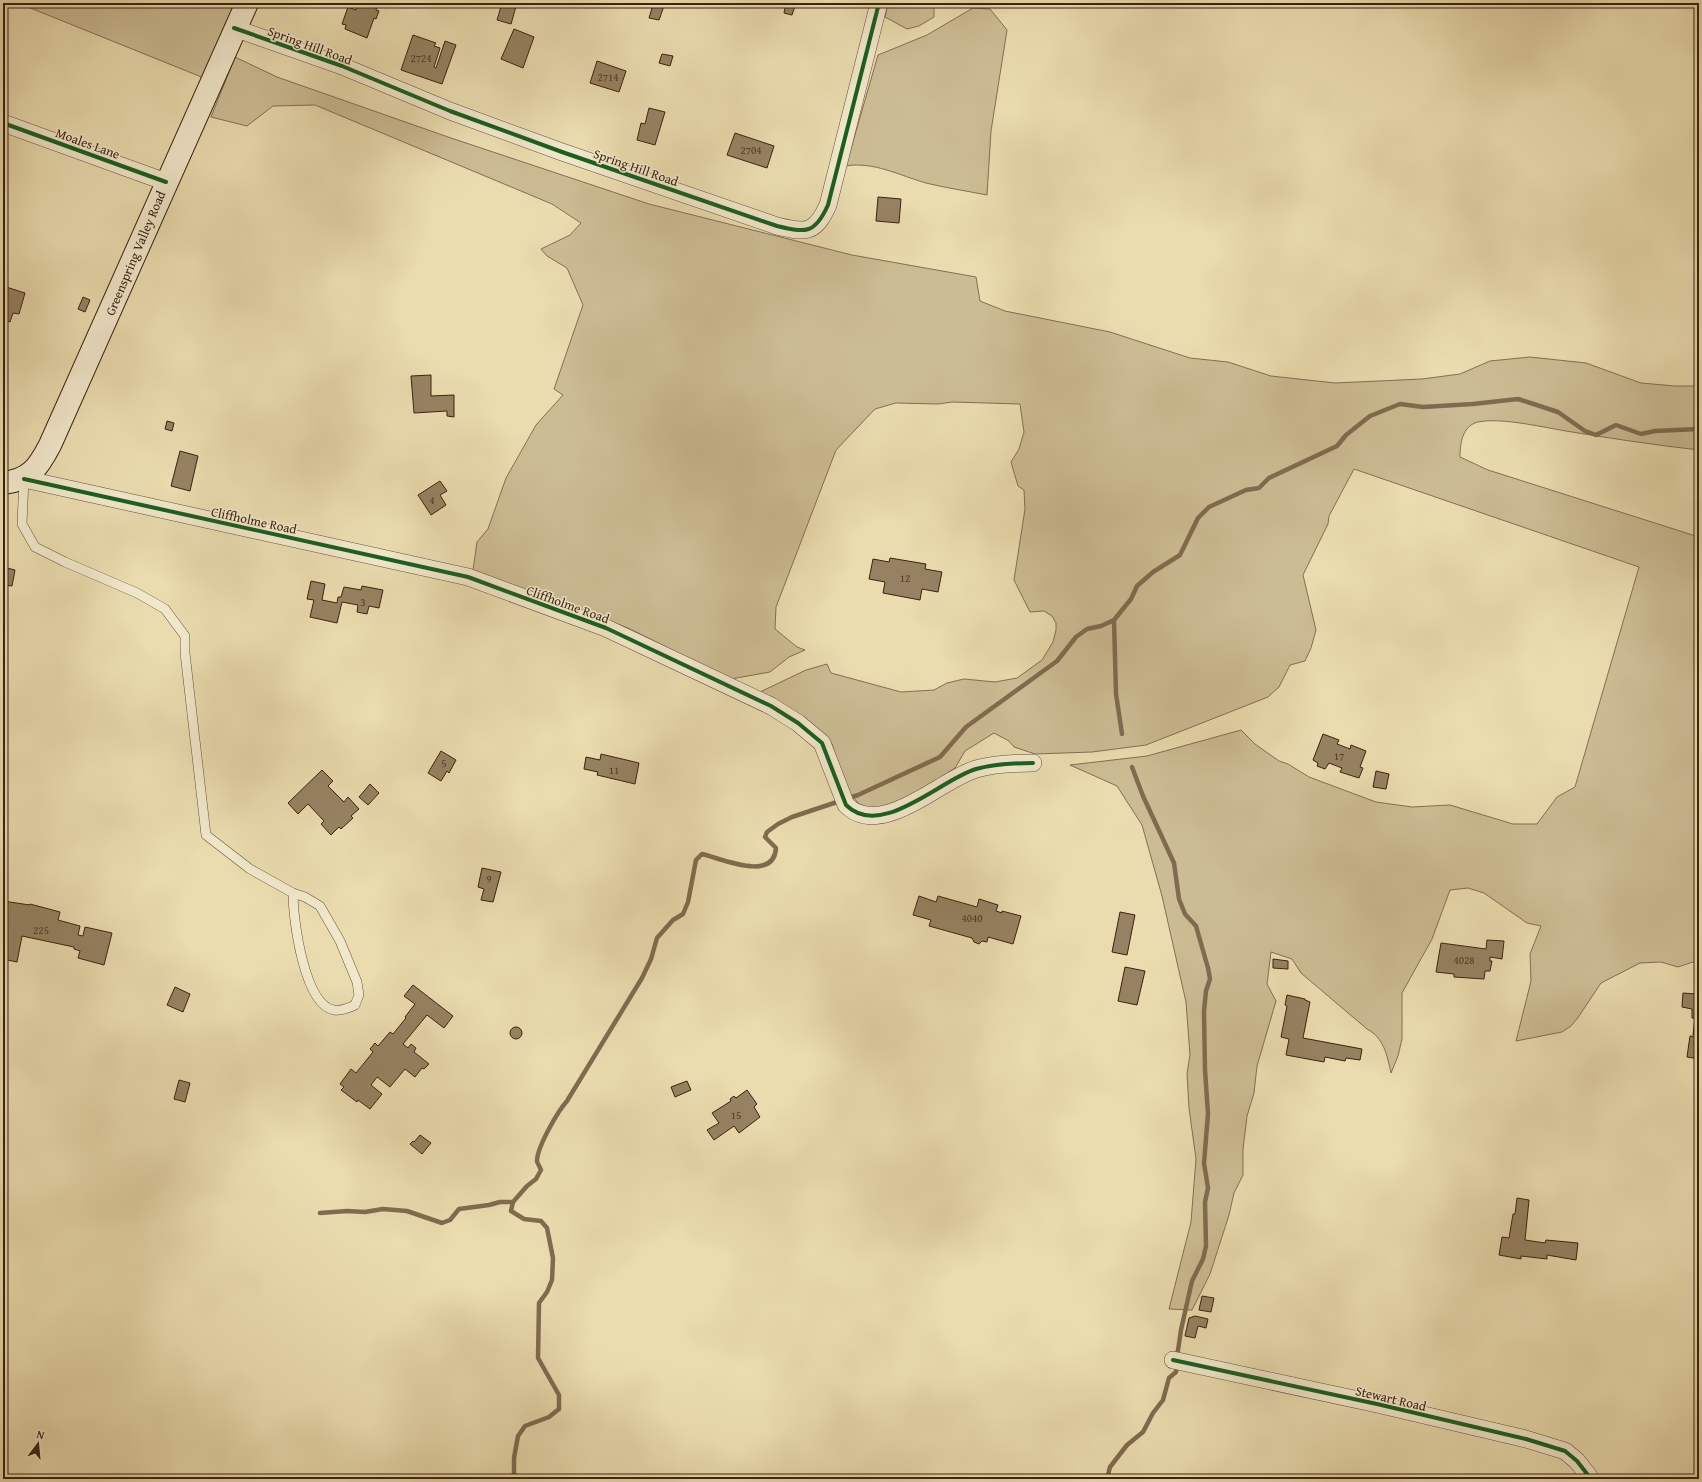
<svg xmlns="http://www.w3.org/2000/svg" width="1702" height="1482" viewBox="0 0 1702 1482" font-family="'Gentium Book Plus',serif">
	<rect width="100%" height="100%" fill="#eadcaf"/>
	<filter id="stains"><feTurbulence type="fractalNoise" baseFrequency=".005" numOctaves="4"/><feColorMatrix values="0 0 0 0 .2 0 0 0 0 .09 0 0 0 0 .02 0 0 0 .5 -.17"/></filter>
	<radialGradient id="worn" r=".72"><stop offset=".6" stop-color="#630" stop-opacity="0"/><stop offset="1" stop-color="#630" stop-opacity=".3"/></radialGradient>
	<path fill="#ccbc94" stroke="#846e52" d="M18,3H240L204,78Z
		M888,3H934V17L919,26L907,29L885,17Z
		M973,8L990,9L1007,30L991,131L987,195C967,191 946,188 926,183C901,176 873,161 846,166L878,55L927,35Z
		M235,57L277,77L451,138L649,204L852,255L976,277L980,301L1005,311L1110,332L1190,358L1228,362L1271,376L1335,383L1422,379L1460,374L1490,361L1530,357L1586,363L1641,383L1675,386H1699V450C1656,445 1614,439 1572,432C1546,428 1502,417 1478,422C1462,426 1460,444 1460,457L1488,470L1699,537V960L1678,967L1661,962L1640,963L1601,983L1577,1019L1571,1026L1562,1032L1516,1041L1531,981L1530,954L1541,926L1527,923L1484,893L1468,888L1450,890L1432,939L1402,993V1039L1398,1056L1391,1073C1387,1055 1384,1038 1367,1029L1301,973L1292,959L1271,952L1267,984L1276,1001L1257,1066L1254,1093L1247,1116L1243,1149V1175L1234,1193L1229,1215L1210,1274L1192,1310L1169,1309L1191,1222L1196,1159L1189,1108L1187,1074L1190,1055L1186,1002L1162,896L1142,825L1117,786L1070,765L1147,756L1241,730L1255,744L1279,761L1288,764L1309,777L1376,802L1412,807L1450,805L1513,824H1537L1557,797L1575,787L1639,567L1354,469L1329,516L1328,524L1303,575L1316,630L1311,648L1305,661L1290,665L1279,687L1268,697L1146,745L1092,752L1035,754L1014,747L1009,741L994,733L965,751L955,768L898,805L877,810L859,804L846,789L832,744L809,722L760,692L806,670L827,664L831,673L901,692L934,690L947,683L964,679L995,682L1017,678L1042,660L1053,642L1056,630V623L1052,616L1044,611L1030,612L1014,580L1025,509L1024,490L1018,486L1011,462L1019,449L1024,432L1020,404L952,402L938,404L896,403L875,409L836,450L776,607L775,629L797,647L805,650L789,657L770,672L731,679L628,628L473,570L477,542L488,529L506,478L536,425L563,395L554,389L583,305L567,268L547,256L541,249L570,235L581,223L552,204L315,105L273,106L247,126L211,117Z"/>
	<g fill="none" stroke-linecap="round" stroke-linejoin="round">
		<path stroke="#806b4f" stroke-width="4.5" d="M1114,620L1116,694L1122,734
			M1132,767L1143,796L1174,863L1179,899L1185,914L1196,926L1208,968L1210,979L1206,991L1204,1011L1205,1070L1208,1114L1204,1163L1208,1188L1205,1202L1206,1246L1203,1259L1192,1281L1181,1330L1177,1357
			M320,1213L347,1211L365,1212L383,1209L407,1211L442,1223L450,1220L459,1209L489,1205L500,1202H513
			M514,1479V1458L518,1436L525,1426L549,1417L559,1409V1395L538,1358L539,1303L547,1292L552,1280L553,1258L547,1228L541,1221L524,1219L511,1211L513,1202L527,1186L536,1179L541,1170C540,1167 537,1163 537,1161C537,1147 558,1111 567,1101L642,978L651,959L657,938L673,920L683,914L688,902L696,860L702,854C720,858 774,883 776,848L765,837L767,832L778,824L792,817L858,795L940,757L966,727L1057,661L1076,637L1087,629L1101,626L1114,620L1131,599L1137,586L1153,572L1180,555L1198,518L1209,507L1246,490L1259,488L1269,478L1337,446L1346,435L1370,416L1400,404L1423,407L1473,404L1518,399L1558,412L1585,431L1596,435L1616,425L1641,434L1655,431L1699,429
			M1107,1479L1110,1467L1127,1445L1143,1432L1153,1413L1163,1400L1169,1378L1176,1372L1177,1364"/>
	</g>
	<path fill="#968262" stroke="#3b210f" d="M358,3H378L376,10L379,11L376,19L374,18L367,38L345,29L346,25L342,24L348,7L356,10Z
		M502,3H517L511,24L497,20Z
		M643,3H665L659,20L649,18L652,8L643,5Z
		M786,3H796L792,15L784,13Z
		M514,29L534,37L523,68L501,59Z
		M413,35L436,43L434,46L440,48L434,67L436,68L445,41L456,45L442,84L401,70Z
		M662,54L673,56L670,66L659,63Z
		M597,61L626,71L619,92L590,83Z
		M649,108L665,112L655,145L637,140L641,123L645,124Z
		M735,133L774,146L767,168L727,155Z
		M878,197L901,199L899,223L876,221Z
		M3,286L25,293L19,314L13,313L10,322L8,321L7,323L3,321Z
		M83,297L90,300L85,312L78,309Z
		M431,375V396L454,395V417L447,416V411L414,413L411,376Z
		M167,421L174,423L172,431L165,429Z
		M180,451L198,456L190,491L171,486Z
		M440,481L447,491L440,495L446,505L431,515L418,495Z
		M890,558L926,564L925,569L942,572L938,592L922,589L920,600L883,593L885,582L869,579L873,559L889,562Z
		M3,567L15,570L12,586L4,585L3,589Z
		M311,581L325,584L322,600L337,603L338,597H341L344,587L361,590L362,586L383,590L379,608L369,606L367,614L357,612L358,605L342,602L337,623L310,617L314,600L307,599Z
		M1323,734L1339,740L1337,744L1350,749L1351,745L1366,751L1360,767L1363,768L1359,778L1340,772L1342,768L1329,763L1325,769L1317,766L1318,763L1313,760Z
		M441,751L456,760L449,773L447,771L441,781L428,773Z
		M601,754L639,763L635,784L597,775L598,772L584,769L586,757L600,760Z
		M322,770L333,781L328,786L344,802L348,797L359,809L351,816L353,818L341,829L339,827L331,835L321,824L324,821L308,804L298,814L288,803Z
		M1376,771L1389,774L1386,789L1373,787Z
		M370,784L379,793L368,805L359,797Z
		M482,868L501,872L493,902L481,900L484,889L478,887Z
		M919,896L936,902L938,896L977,907L979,899L998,905L996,911L1002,913V911L1021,916L1013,944L988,937L987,942L982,941L979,944L974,942L972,938L929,926L931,920L913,915Z
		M3,901L30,905V904L60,912L58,920L80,926L78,935L83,936L85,927L112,933L104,965L78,958L80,951L74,949V947L22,936L17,962L3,959Z
		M1120,912L1135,915L1127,955L1112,952Z
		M1487,940L1504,941L1502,959L1490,957V961H1492L1490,971H1485L1484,979L1454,977V974L1436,972L1441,943L1486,949Z
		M1273,959L1288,961V969L1273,968Z
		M1125,967L1145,971L1137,1005L1118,1001Z
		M413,985L453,1016L444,1028L427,1015L403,1044L408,1048L411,1044L416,1048L414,1052L429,1064L424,1069L422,1068L415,1077L405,1069L390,1087L377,1077L371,1085L382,1094L370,1109L358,1100L357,1102L341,1090L344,1087L340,1084L351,1069L356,1073L373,1052L370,1049L375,1043L378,1046L390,1032L393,1034L406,1018L405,1017L415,1004L404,996Z
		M175,987L190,994L183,1012L167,1005Z
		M1696,987L1699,988V1035H1693L1695,1018H1692V1009L1682,1007L1683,993L1696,994Z
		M1287,995L1305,999V1000L1310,1002L1303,1038L1362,1049L1360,1060L1346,1058L1345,1061L1325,1057L1324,1062L1286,1055L1289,1039L1281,1037L1287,1006L1285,1005Z
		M510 1033a6 6 0 1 1 12 0a6 6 0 1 1-12 0Z
		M1690,1036L1699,1037V1059L1687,1057Z
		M179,1080L190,1083L185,1102L174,1099Z
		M687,1081L691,1090L675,1097L671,1087Z
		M747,1090L757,1104L754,1107L760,1117L739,1133L734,1126L714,1140L707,1130L719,1123L712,1113L731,1101L730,1099L734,1096L736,1098Z
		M420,1135L431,1143L422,1154L410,1144L413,1141L414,1142Z
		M1517,1198L1529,1200L1525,1240L1545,1243L1546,1240L1578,1243L1576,1260L1547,1255V1259L1521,1256V1259L1499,1255L1502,1237L1509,1238L1513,1214H1515Z
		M1202,1296L1214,1298L1211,1312L1199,1310Z
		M1195,1316L1208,1319L1206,1328L1198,1326L1195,1338L1185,1336L1189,1318Z"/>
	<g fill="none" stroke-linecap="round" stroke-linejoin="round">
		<g stroke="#675037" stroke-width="10">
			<path id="service" d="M24,479L22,524L35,547L65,562L137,593L165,609L185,636V653L206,835L250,869L293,893L305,897L320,906L340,941L357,982L359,995L355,1005C349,1008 342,1011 334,1010C304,1005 293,919 293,893"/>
		</g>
		<g stroke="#675037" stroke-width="18">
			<path id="minor" d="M234,28L342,66L450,111L562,152L777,226C806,233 815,234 828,205L879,3
				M3,123L166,182
				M24,479L468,577L606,628L771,706L798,723L822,743L846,805C881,840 941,779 976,769C994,764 1014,763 1033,763
				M1173,1360L1377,1404L1526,1439L1565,1451L1577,1461L1591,1479"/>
		</g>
		<g stroke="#3b210f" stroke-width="24">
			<path id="secondary" d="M3,483C30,480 38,468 50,445L247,3"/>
		</g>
		<use href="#service" stroke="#f1e8cb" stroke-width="9"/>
		<use href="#minor" stroke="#f1e8cb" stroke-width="17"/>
		<use href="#secondary" stroke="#f1e8cb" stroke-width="22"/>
		<g stroke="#f1e8cb" stroke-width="6">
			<path id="cycleway" d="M234,28L342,66L450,111L562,152L777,226C806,233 815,234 828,205L879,3
				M3,123L166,182
				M24,479L468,577L606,628L771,706L798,723L822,743L846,805C881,840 941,779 976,769C994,764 1014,763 1033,763
				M1173,1360L1377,1404L1526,1439L1565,1451L1577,1461L1591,1479"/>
		</g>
		<use href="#cycleway" stroke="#1b5e20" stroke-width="4"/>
	</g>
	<g text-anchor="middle" stroke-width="3" stroke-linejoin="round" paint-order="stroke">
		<g font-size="11" fill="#523924">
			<text x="421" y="62">2724</text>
			<text x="608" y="81">2714</text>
			<text x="751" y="154">2704</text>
			<text x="432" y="504">4</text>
			<text x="905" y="582">12</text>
			<text x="363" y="606">3</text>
			<text x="1339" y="760">17</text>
			<text x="444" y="767">5</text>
			<text x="614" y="774">11</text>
			<text x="489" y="883">9</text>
			<text x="972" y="922">4040</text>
			<text x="41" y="934">225</text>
			<text x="1464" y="964">4028</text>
			<text x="736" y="1119">15</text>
		</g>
		<g font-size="13" fill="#3b210f" stroke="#f1e8cb">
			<text transform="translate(310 45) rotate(20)" y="5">Spring Hill Road</text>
			<text transform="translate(88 143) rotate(20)" y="5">Moales Lane</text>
			<text transform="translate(636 167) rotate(19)" y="5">Spring Hill Road</text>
			<text transform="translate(135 253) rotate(-67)" y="5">Greenspring Valley Road</text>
			<text transform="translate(254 520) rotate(12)" y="5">Cliffholme Road</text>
			<text transform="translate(568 604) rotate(20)" y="5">Cliffholme Road</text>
			<text transform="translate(1391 1398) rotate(13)" y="5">Stewart Road</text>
		</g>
	</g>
	<rect width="1702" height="1482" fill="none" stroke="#eadcaf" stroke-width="16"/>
	<rect x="4" y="4" width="1694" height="1474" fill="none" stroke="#3b210f" stroke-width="2"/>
	<rect x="8" y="8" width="1686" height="1466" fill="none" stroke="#3b210f"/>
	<g transform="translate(38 1444) rotate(16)" stroke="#f1e8cb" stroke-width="3" paint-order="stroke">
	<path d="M0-3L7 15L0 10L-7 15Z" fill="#3b210f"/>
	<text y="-6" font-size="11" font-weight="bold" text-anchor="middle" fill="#3b210f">N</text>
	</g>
	<rect width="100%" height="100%" filter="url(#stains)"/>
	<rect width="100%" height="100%" fill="url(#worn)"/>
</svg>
